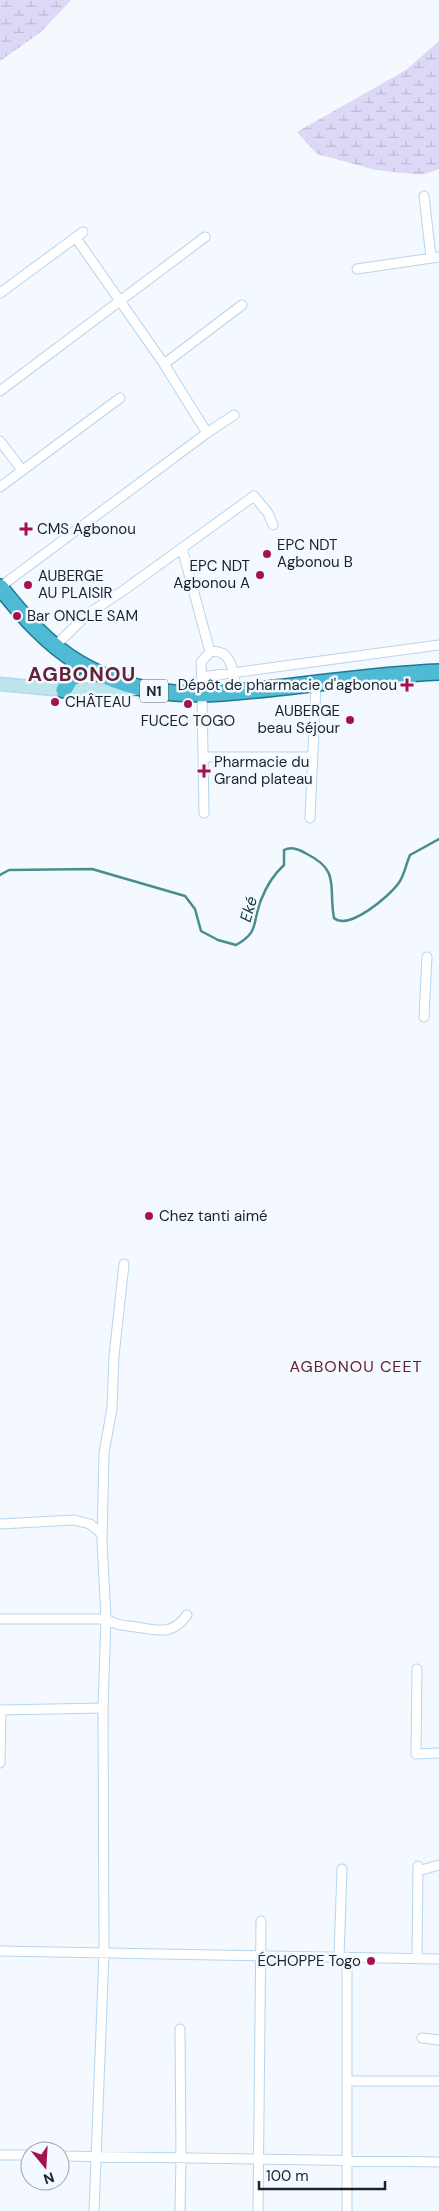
<svg xmlns="http://www.w3.org/2000/svg" width="439" height="2211" viewBox="0 0 439 2211" font-family="'DM Sans',sans-serif">
	<defs>
		<pattern id="wetland-marsh" width="20" height="14" patternUnits="userSpaceOnUse" patternTransform="scale(1.25)"><rect width="20" height="14" fill="#dcd8f6"/><path d="M1 5h8M5 5V1M11 12h8M15 12V8" fill="none" stroke="#bcb9d3"/></pattern>
	</defs>
	<rect width="100%" height="100%" fill="#f3f9fe"/>
	<path fill="url(#wetland-marsh)" d="M0,0H71L41,32L0,61Z
		M439,41V169L422,175L376,170L317,154L297,132L406,70Z"/>
	<g fill="none" stroke-linecap="round" stroke-linejoin="round">
		<path stroke="#4a8d8f" stroke-width="2.5" d="M0,875L9,870L92,869L185,896L195,909L201,931L218,940L236,945C260,932 252,922 261,900C266,887 273,875 284,865V850C292,846 300,850 307,854C341,871 328,887 334,918C349,931 389,896 398,884C404,877 406,864 410,855L439,839"/>
		<g stroke="#b7d5ed" stroke-width="11">
			<path id="minor" d="M424,196L431,258
				M76,238L164,364L207,433
				M357,269L439,257
				M0,293L83,232
				M164,364L242,305
				M0,391L205,237
				M0,441L22,470
				M0,487L120,398
				M182,548L210,652L201,662L202,689
				M0,587L207,433L234,415
				M56,645L88,614L124,590L254,496L268,513L273,525
				M210,652C232,648 233,672 236,688
				M202,677L439,645
				M202,695L204,813
				M204,757H311
				M310,818L316,684
				M424,1017L427,957
				M0,1524L74,1520L90,1524L102,1534
				M0,1619H106C118,1626 123,1625 136,1627C158,1630 172,1636 187,1615
				M417,1669L416,1754L439,1753
				M0,1710L103,1708
				M0,1763L1,1710
				M418,1871L439,1865
				M0,1951L439,1959
				M339,1957L342,1869
				M417,1959L418,1866
				M422,2038L439,2040
				M349,2081H439
				M0,2155H30
				M60,2156L439,2162
				M94,2211L104,1953L103,1708L106,1619L102,1541L104,1453L112,1408L114,1356L124,1264
				M180,2211L181,2158L180,2029
				M258,2211L261,1921
				M347,2211V1957"/>
		</g>
		<g stroke="#b7d5ed" stroke-width="15">
			<path id="secondary" d="M0,684L64,690L135,689"/>
		</g>
		<g stroke="#1e7a92" stroke-width="18">
			<path id="trunk" d="M0,587C22,615 48,645 79,663C149,704 209,695 285,687C336,681 387,674 439,672
				M64,690L71,678L74,660"/>
		</g>
		<use href="#minor" stroke="#fff" stroke-width="9"/>
		<use href="#secondary" stroke="#bde5ee" stroke-width="12"/>
		<use href="#trunk" stroke="#4ebad3" stroke-width="15"/>
	</g>
	<g fill="#a4114f" stroke="#f3f9fe" stroke-width="2">
		<path d="M23.5 521.5h5v5h5v5h-5v5h-5v-5h-5v-5h5z"/>
		<circle cx="267" cy="554" r="5"/>
		<circle cx="260" cy="575" r="5"/>
		<circle cx="28" cy="585" r="5"/>
		<circle cx="17" cy="616" r="5"/>
		<path d="M404.5 677.5h5v5h5v5h-5v5h-5v-5h-5v-5h5z"/>
		<circle cx="55" cy="702" r="5"/>
		<circle cx="188" cy="704" r="5"/>
		<circle cx="350" cy="720" r="5"/>
		<path d="M201.5 763.5h5v5h5v5h-5v5h-5v-5h-5v-5h5z"/>
		<circle cx="149" cy="1216" r="5"/>
		<circle cx="371" cy="1961" r="5"/>
	</g>
	<g text-anchor="middle" stroke-width="5" stroke-linejoin="round" paint-order="stroke">
		<rect fill="#f3f9fe" stroke="#5a646c" stroke-width="1" x="140" y="679.5" width="28" height="23" rx="4"/>
		<g font-size="14" font-weight="bold" fill="#18242d">
			<text x="154" y="696">N1</text>
		</g>
		<g font-size="15" fill="#18242d" stroke="#f3f9fe" text-anchor="start">
			<text x="37" y="534">CMS Agbonou</text>
			<text x="277" y="550">EPC NDT<tspan x="277" dy="17">Agbonou B</tspan></text>
			<text x="250" y="571" text-anchor="end">EPC NDT<tspan x="250" dy="17">Agbonou A</tspan></text>
			<text x="38" y="581">AUBERGE<tspan x="38" dy="17">AU PLAISIR</tspan></text>
			<text x="27" y="621">Bar ONCLE SAM</text>
			<text x="397" y="690" text-anchor="end">Dépôt de pharmacie d'agbonou</text>
			<text x="65" y="707">CHÂTEAU</text>
			<text x="340" y="716" text-anchor="end">AUBERGE<tspan x="340" dy="17">beau Séjour</tspan></text>
			<text x="188" y="726" text-anchor="middle">FUCEC TOGO</text>
			<text x="214" y="767">Pharmacie du<tspan x="214" dy="17">Grand plateau</tspan></text>
			<text x="159" y="1221">Chez tanti aimé</text>
			<text x="361" y="1966" text-anchor="end">ÉCHOPPE Togo</text>
		</g>
		<g font-size="16" font-style="italic" fill="#0a3737" stroke="#f3f9fe">
			<text transform="translate(248 909) rotate(-74)" y="6">Eké</text>
		</g>
		<g font-size="16" letter-spacing="1" fill="#642036" stroke="#f3f9fe">
			<text x="356" y="1372">AGBONOU CEET</text>
		</g>
		<g font-size="20" font-weight="bold" letter-spacing="1" fill="#642036" stroke="#f3f9fe">
			<text x="82" y="681">AGBONOU</text>
		</g>
	</g>
	<g transform="translate(45 2166) rotate(162)"><circle r="24" fill="#f3f9fe" stroke="#9ba4aa"/>
	<path d="M0-4L9 19L0 12L-9 19Z" fill="#a4114f"/>
	<text y="-8" font-size="14" font-weight="bold" text-anchor="middle" fill="#18242d">N</text>
	</g>
	<path d="M259 2181v8h126v-8" fill="none" stroke="#18242d" stroke-width="2.5"/>
	<text x="266" y="2181" font-size="15" fill="#18242d" stroke="#f3f9fe" stroke-width="4" paint-order="stroke">100 m</text>
</svg>
